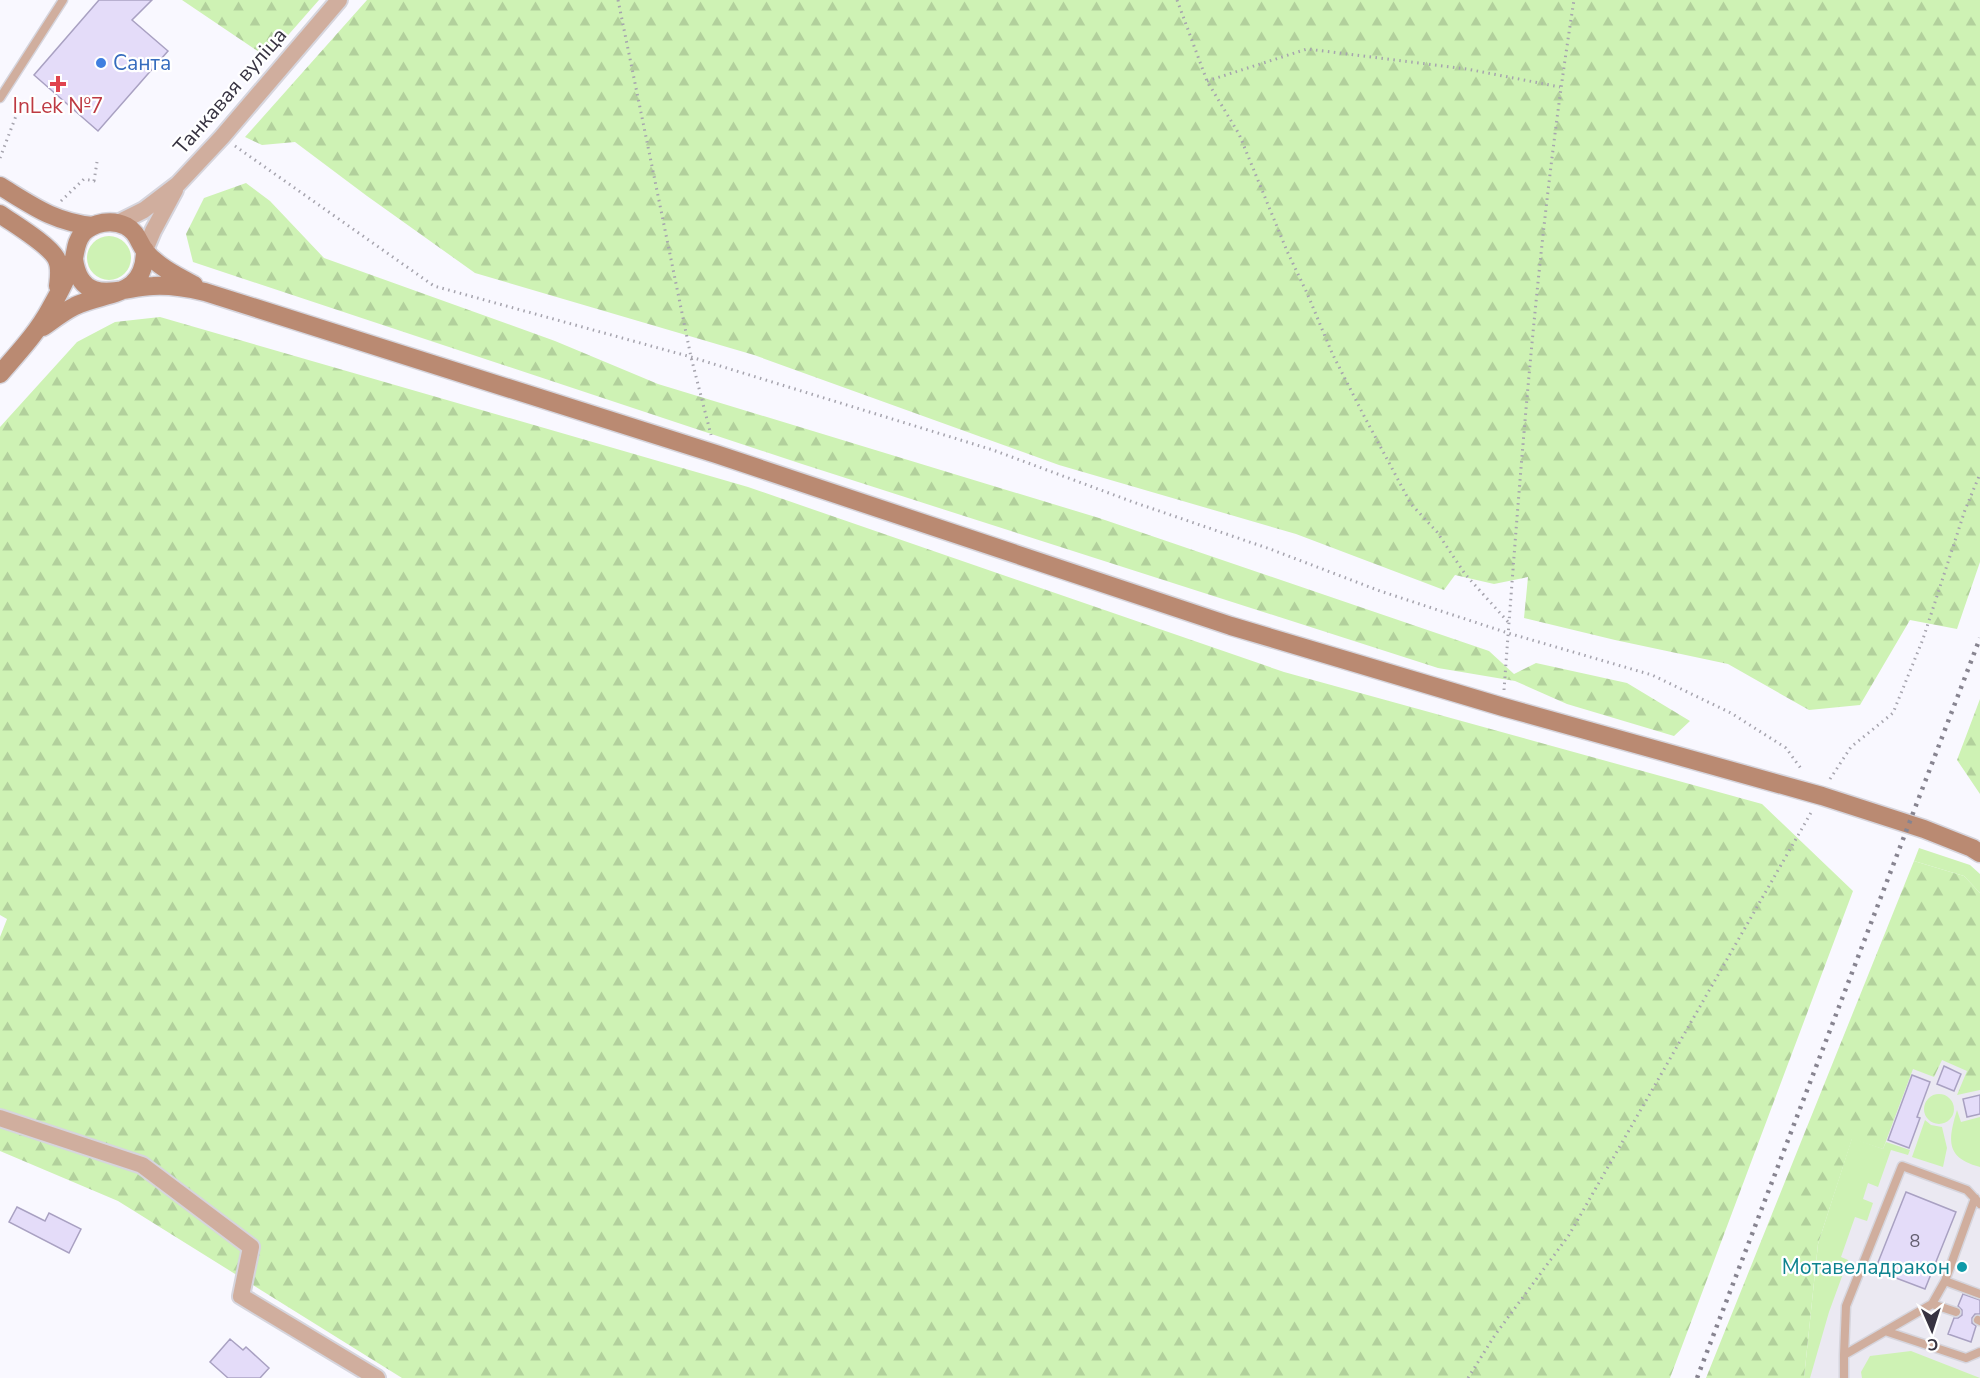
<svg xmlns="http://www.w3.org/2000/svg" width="1980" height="1378" viewBox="0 0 1980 1378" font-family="'Nunito Sans',sans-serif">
	<defs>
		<pattern id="forest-firs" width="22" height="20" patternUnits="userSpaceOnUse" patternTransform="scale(1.5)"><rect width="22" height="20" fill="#cef2b4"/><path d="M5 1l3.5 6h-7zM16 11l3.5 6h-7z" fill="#b2d09c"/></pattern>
	</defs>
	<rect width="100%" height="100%" fill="#f9f8ff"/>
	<path fill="#ebe9f2" d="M1980,1054V1378H1804L1852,1138L1871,1086L1926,1058Z"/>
	<path fill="#cef2b4" d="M87 258a22 22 0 1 1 44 0a22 22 0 1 1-44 0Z
		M1919,848L1970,865L1980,874V893L1964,876L1914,861Z
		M1924 1109a15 15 0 1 1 30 0a15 15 0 1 1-30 0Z
		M1957,1110L1961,1122L1980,1117V1167C1945,1158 1948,1140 1957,1110Z
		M1925,1120L1931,1125L1942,1127L1947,1148L1943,1167L1912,1157Z
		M1852,1138L1883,1149L1886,1142L1910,1150L1908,1155L1891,1150L1878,1187L1868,1183L1863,1199L1873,1203L1867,1221L1855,1217L1841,1257L1848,1260L1829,1312L1810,1378H1804L1818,1244Z
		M1911,1351L1980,1378H1862L1861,1372L1870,1356Z"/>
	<path fill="url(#forest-firs)" d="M182,0H319L268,58Z
		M367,0H1980V562L1957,629L1910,620L1860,705L1809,710L1728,664L1615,640L1524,618L1528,577L1494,584L1455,575L1444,590L1296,534L1059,465L754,355L475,273L367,196L295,142L262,145L245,137Z
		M246,183L270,201L324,258L555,341L658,384L1099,518L1489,651L1514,674L1536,663L1627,683L1690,721L1674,736L1567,704L1515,681L1438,668L802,464L193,262L186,234L204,198Z
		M160,317L748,487L1284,672L1762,804L1853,891L1670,1378H402L118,1201L0,1151V937L7,919L0,915V427L77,342L115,322Z
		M1980,699V794L1957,760Z
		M1914,861L1964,876L1980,893V1090L1957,1095L1967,1071L1942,1060L1934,1077L1913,1069L1883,1149L1852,1139L1818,1244L1804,1378H1706Z"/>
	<path fill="#e4dcf9" stroke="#a9a1c2" stroke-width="1.5" d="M99,0H152L132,20L168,51L98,131L34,75Z
		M1944,1066L1961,1074L1954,1091L1937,1084Z
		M1912,1075L1930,1082L1917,1117L1920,1118L1909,1148L1888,1140Z
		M1980,1095V1114L1967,1117L1963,1099Z
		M1906,1192L1956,1212L1925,1289L1875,1270Z
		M17,1207L45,1221L49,1213L81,1229L69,1253L9,1222Z
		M1963,1294L1980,1300V1314H1975L1972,1318V1323L1976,1326L1971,1342L1948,1334L1954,1318H1958L1962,1315V1310L1958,1306Z
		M230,1339L243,1350L246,1347L269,1368L260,1378H228L210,1362Z"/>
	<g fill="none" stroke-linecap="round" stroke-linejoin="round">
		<g stroke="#d6d5dd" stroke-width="11">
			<path id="lane" d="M0,98L63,0
				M1945,1281L1980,1294
				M1932,1304L1945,1281L1975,1198
				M1978,1320L1980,1321
				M1885,1331L1966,1358L1980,1352
				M1844,1355L1846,1306L1902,1166L1967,1190L1980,1204
				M1844,1378V1355L1932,1304L1956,1312"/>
		</g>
		<g stroke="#d6d5dd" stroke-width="20">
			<path id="street" d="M118,223L144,210L178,184L222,137L339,0
				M145,250L153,231L175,190
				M0,1118L142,1165L251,1247L241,1296L377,1378"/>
		</g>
		<g stroke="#d6d5dd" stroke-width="21">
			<path id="secondary" d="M0,186C33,206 54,222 93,226
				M0,214C14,224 48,244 56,258C61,267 59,277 58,286
				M74,259C81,309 121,287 153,286C171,285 188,288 205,292L716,454L1231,626L1503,707L1822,796L1924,829L1972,848L1980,853
				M43,327C53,320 63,312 75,306C107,291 145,298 145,250
				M0,374C18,353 37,333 50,309C58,295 69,274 74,258C76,249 76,241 83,233C94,222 112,219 126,226C137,232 138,241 145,251C157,266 177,276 194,285"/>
		</g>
		<path stroke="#a6a4ae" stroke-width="3" stroke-dasharray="1.5 4.5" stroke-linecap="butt" d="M618,0L691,357L711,435
			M1177,0L1207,81L1239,134L1287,251L1307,293L1332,353L1363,414L1411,504L1437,532L1465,574L1509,623
			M1207,81L1307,49L1467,69L1560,87
			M235,146L434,286L691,357L993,450L1133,502L1270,549L1380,591L1508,633L1652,675L1731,713L1786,748L1802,770
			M0,158L19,108
			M61,201L84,179L94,181L97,162
			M1504,690C1521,460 1538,229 1574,0
			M1830,779L1851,747L1893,713L1923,639L1965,510L1980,474
			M1468,1378L1495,1335L1569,1235L1812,811"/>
		<use href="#lane" stroke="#d0ae9e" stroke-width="8"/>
		<use href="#street" stroke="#d0ae9e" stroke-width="16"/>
		<use href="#secondary" stroke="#ba8a72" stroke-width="18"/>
		<path stroke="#878490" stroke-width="4.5" stroke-dasharray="3 6" stroke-linecap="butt" d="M1697,1378L1980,638"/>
	</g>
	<circle fill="#3f7fe0" stroke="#fff" stroke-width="2" cx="101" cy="63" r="6"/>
	<path fill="#e0444e" stroke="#fff" stroke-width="2" d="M55 75h6v6h6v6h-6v6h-6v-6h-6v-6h6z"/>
	<circle fill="#0f9aa8" stroke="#fff" stroke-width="2" cx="1962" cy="1267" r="6"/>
	<g text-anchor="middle" stroke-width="4.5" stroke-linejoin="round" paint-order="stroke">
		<g font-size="18" fill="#625d6f">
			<text x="1915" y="1247">8</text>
		</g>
		<g font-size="21" fill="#366cbe" stroke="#fff" text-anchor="start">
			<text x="113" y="70">Санта</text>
		</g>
		<g font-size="21" fill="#373341" stroke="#fff">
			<text transform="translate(230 91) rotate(-49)" y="7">Танкавая вуліца</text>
		</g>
		<g font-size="21" fill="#be3a42" stroke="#fff">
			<text x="58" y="113">InLek №7</text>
		</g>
		<g font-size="21" fill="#0d838f" stroke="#fff" text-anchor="end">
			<text x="1950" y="1274">Мотавеладракон</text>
		</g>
	</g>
	<g transform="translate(1932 1330) rotate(177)" stroke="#ffffff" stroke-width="4.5" paint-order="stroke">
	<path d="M0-4.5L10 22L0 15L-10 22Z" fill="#373341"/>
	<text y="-9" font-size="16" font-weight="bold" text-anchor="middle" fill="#373341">С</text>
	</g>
</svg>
